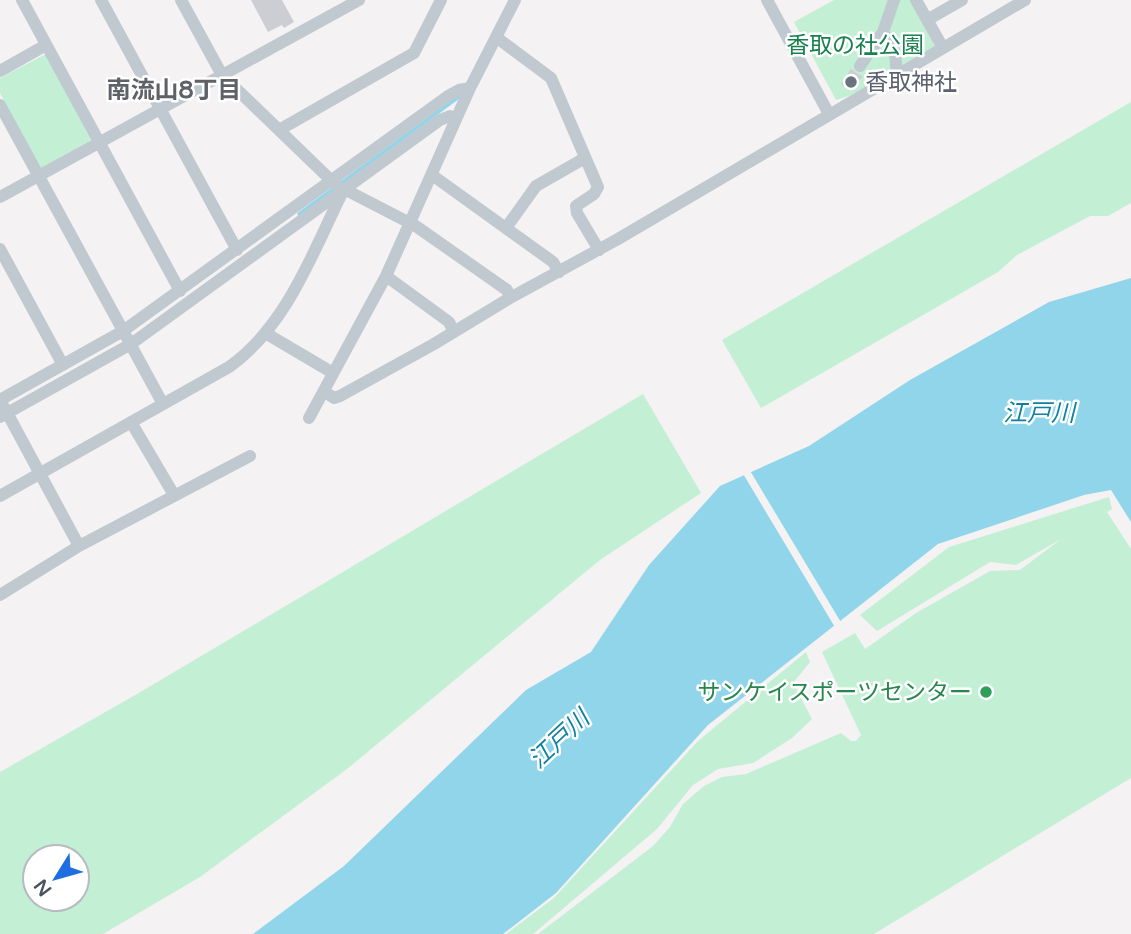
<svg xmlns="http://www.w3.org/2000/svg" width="1131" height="934" viewBox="0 0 1131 934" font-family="'Varela Round','Noto Sans JP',sans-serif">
	<rect width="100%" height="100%" fill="#f4f2f2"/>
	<path fill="#c3efd5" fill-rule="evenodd" d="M834,0H911L936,48L858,93L836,100L794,22Z
		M46,54L91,140L39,169L0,93V78Z
		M1131,102V203L1108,216H1090L1017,255L998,272L761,408L722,340Z
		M643,394L701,493L600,560L347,769L200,877L103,934H0V772L137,694ZM35,857H77V899H35Z
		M1109,497L1112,509L1107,512L1131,549V778L874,934H538L653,846L670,827L683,804L704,786L722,777L746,774L841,733L851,741H856L861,735L822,652L855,633L865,649L916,613L990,571L1020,570L1061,539L1016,565L990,562L877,631L860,615L949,547Z
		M806,652L810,662L793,683L812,719L792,738L753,763L718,769L693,785L657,829L533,934H506L554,898L698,741Z"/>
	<path fill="#91d5ea" d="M1131,278V522L1111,490L1084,495L938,544L708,725L556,893L503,934H253L344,866L526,690L591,652L649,565L720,486L809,446L910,380L1049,302Z"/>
	<path fill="#f4f2f2" d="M749,469L842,624L836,629L742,472Z"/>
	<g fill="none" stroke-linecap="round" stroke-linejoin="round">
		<path stroke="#91d5ea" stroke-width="3.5" d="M299,214L460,96"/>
	</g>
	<path fill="#ccced4" d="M251,0H282L294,22L284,28L282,25L268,32Z
		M851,69L863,77L848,90L841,84Z"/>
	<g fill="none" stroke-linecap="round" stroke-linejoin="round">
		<path stroke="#c0c8d0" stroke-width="12" d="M22,0L180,291
			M101,0L237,250
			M181,0L222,75L337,186
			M767,0L829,114
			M916,0L943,48
			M927,20L962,0
			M883,32L895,52L897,76
			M496,37L551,78L598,187L594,194L576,206L577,213L599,250
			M860,66L883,32L894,0
			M0,71L46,45
			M0,105L163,404
			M279,130L414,53L441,0
			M432,175L553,262L559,272
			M0,197L359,0
			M410,222L507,290L510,298
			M506,228L536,186L585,158
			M0,249L63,365
			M386,276L449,322L454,332
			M267,334L333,373
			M325,392L334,398L340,396L434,344L510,298L618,239L1025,0
			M0,400L123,331L448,96L459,90L470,88
			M4,407L79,546
			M0,417L131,344L440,120L450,116L456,119
			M309,418L386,276L470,88L515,0
			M131,422L174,495
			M0,496L229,367C288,325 313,251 344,189L410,223
			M0,595L79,546L250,456"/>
	</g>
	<circle fill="#6b7280" stroke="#fff" stroke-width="2.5" cx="851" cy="82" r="7"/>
	<circle fill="#2e9e5b" stroke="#fff" stroke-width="2.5" cx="986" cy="692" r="7"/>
	<g text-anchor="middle" stroke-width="5" stroke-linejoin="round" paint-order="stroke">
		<g font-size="23" fill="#1a8050" stroke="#fff">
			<text x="855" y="53">香取の社公園</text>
		</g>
		<g font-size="23" fill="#5b616d" stroke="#fff" text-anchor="start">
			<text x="865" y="90">香取神社</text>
		</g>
		<g font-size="23" fill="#27864d" stroke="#fff" text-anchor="end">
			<text x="972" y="700">サンケイスポーツセンター</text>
		</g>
		<g font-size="24" font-weight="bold" fill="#5e6266" stroke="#fff">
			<text x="174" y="98">南流山8丁目</text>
		</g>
		<g font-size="24" font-style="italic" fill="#1080a3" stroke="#fff">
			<text x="1039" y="421">江戸川</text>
			<text transform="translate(559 739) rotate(-43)" y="8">江戸川</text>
		</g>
	</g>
	<g transform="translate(56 878) rotate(233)"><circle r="33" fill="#ffffff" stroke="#b7bbbf" stroke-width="2"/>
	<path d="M0-5L12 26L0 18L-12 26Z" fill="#1f6ee1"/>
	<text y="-10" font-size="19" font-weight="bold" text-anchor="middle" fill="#4a545f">N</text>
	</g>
</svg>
